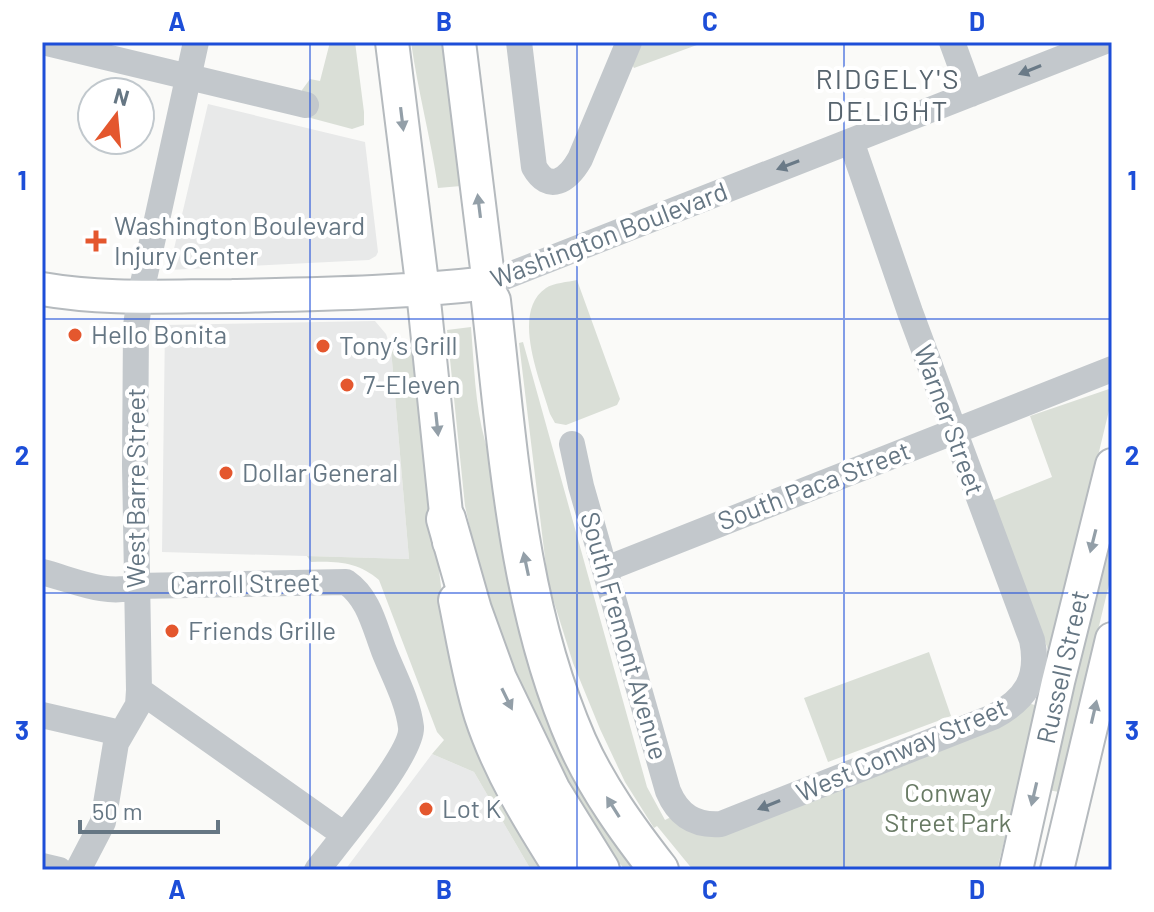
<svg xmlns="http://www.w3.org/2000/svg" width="1154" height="912" viewBox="0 0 1154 912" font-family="Barlow,sans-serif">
	<rect width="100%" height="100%" fill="#fafaf8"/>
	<path fill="#e8e9e9" d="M208,104L365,142L378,252L376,256L369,260L169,270Z
		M375,321L386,334L391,349L409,559L162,552L165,325Z
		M432,754L474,772L531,870H345Z"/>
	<path fill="#dadfd7" d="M330,42H355L364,112V125L352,129L307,117L302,90L310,79L320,81Z
		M411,42H442L461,186L438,188C431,139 418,92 411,42Z
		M638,42H762L761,44L705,42L634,68L630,61Z
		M577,280L620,399L617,405L566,425L555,423L550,414C541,382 510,312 546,288C553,283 568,282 577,280Z
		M471,327C474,364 475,405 485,441C489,455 496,467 498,481C502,509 502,538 507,566C525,679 563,779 634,870H625L617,860L572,794L539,733L490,616L465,506L447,330Z
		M523,342L647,787L665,820L673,816L704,830L1028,703L1038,706L997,870H693L657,826L654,828L625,782L600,729L573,663L548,583L519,343Z
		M411,347L443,602L550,870H531L474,772L432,754L444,740L437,732L379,580C358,562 338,561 311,562L307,556L409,559L391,349Z
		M1109,389L1112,398L1050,655L992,501L1052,477L1030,416Z
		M1112,533V572L1059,792L1048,790Z
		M929,652L951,716L828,762L804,698Z"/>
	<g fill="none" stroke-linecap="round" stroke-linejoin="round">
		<g stroke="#b5babe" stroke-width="36">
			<path id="major" d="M392,42L423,291L449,542
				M459,42L491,301
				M42,289C105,300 168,296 232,296C318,294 403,293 489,283
				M455,600C463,639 469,678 481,716C499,771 530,821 561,870
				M1016,870L1058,682L1112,465
				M1057,870L1112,639"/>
		</g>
		<g stroke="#b4b9bd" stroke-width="42">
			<path id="highway" d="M491,301C508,448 517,605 577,742C598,789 628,830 659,870
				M446,519L472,610L497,679L551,791L600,870"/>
		</g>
		<path stroke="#c3c8cc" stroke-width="26" d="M43,42L306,105
			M196,42L140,297L136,326L135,466L139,690L343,834
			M519,42L534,167C549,194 568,180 580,159L629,42
			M952,42L971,94
			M489,283L1103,42
			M572,444L581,486L668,791C678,815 695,826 721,824L993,717C1025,700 1040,679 1032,640L910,312L851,141
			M606,569L1112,369
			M42,572C71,579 108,597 136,586L346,582C369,598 374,625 384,651C393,674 408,701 411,727C414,753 336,845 317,870
			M42,715L120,733
			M42,866L59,870
			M78,870L103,822L116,743L138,705L139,690"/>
		<use href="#major" stroke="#fff" stroke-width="32"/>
		<use href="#highway" stroke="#fff" stroke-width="38"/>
	</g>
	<defs><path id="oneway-solid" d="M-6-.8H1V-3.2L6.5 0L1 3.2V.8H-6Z" transform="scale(2)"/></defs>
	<g fill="#6a7a87">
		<use href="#oneway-solid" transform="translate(1030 70) rotate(158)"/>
		<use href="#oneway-solid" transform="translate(788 165) rotate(159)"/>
		<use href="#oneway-solid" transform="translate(769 805) rotate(158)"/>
	</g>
	<g fill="#939fa8">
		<use href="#oneway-solid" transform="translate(402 119) rotate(83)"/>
		<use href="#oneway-solid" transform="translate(479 206) rotate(-97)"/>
		<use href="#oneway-solid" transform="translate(437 424) rotate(84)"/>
		<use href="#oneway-solid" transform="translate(1093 541) rotate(104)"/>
		<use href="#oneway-solid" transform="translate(526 564) rotate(-102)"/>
		<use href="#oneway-solid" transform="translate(507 699) rotate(64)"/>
		<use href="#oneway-solid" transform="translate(1094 712) rotate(-77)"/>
		<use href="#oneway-solid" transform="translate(1034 794) rotate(103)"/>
		<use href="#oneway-solid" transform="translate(613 807) rotate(-122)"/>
	</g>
	<path fill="none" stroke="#1d4ed8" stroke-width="2" stroke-opacity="0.55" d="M310,42V870M577,42V870M844,42V870M42,319H1112M42,593H1112"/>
	<g fill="#e4572e" stroke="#fff" stroke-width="3">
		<path d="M92 229h8v8h8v8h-8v8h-8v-8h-8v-8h8z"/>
		<circle cx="75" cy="335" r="8"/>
		<circle cx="323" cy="346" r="8"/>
		<circle cx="347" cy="385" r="8"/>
		<circle cx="226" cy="473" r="8"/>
		<circle cx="172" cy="631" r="8"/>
		<circle cx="426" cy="809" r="8"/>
	</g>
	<g text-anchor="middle" stroke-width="8" stroke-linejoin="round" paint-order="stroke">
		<g font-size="26" fill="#657683" stroke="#fff" text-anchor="start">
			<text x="114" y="235">Washington Boulevard<tspan x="114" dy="30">Injury Center</tspan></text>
			<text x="91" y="344">Hello Bonita</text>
			<text x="339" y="355">Tony’s Grill</text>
			<text x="363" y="394">7-Eleven</text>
			<text x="242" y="482">Dollar General</text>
			<text x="188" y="640">Friends Grille</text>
			<text x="442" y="818">Lot K</text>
		</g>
		<g font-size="26" fill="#657683" stroke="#fff">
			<text transform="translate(609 235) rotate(-21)" y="9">Washington Boulevard</text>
			<text transform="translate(949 420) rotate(70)" y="9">Warner Street</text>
			<text transform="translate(814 486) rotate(-21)" y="9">South Paca Street</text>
			<text transform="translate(136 488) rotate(-90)" y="9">West Barre Street</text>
			<text transform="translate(245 584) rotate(-1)" y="9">Carroll Street</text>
			<text transform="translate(624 636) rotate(74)" y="9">South Fremont Avenue</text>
			<text transform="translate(1063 667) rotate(-77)" y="9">Russell Street</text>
			<text transform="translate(902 750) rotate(-23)" y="9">West Conway Street</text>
		</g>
		<g font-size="26" fill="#687a64" stroke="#fff">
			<text x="948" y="802">Conway<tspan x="948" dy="30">Street Park</tspan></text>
		</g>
		<g font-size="28" letter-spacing="2" fill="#57646e" stroke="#fff">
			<text x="888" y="89">RIDGELY'S<tspan x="888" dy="32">DELIGHT</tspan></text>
		</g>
	</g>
	<rect width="1154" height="912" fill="none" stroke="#ffffff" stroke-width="88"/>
	<g transform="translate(116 116) rotate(16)"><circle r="38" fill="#ffffff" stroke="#c1c8cd" stroke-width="2"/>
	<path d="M0-6L14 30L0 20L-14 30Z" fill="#e4572e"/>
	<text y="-12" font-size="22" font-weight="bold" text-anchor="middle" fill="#657683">N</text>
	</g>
	<path d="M80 820v12h138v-12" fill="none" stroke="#657683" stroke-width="4"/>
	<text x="92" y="820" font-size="24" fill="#657683" stroke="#ffffff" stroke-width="6" paint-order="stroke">50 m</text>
	<rect x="44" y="44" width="1066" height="824" fill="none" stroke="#1d4ed8" stroke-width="3"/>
	<g font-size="26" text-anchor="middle" font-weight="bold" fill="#1d4ed8">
		<text x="177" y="31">A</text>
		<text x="444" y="31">B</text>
		<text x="710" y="31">C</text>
		<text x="977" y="31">D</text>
		<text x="22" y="190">1</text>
		<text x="1132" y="190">1</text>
		<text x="22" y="465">2</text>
		<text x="1132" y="465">2</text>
		<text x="22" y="740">3</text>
		<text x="1132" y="740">3</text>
		<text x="177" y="899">A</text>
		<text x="444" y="899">B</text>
		<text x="710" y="899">C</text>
		<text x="977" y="899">D</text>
	</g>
</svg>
